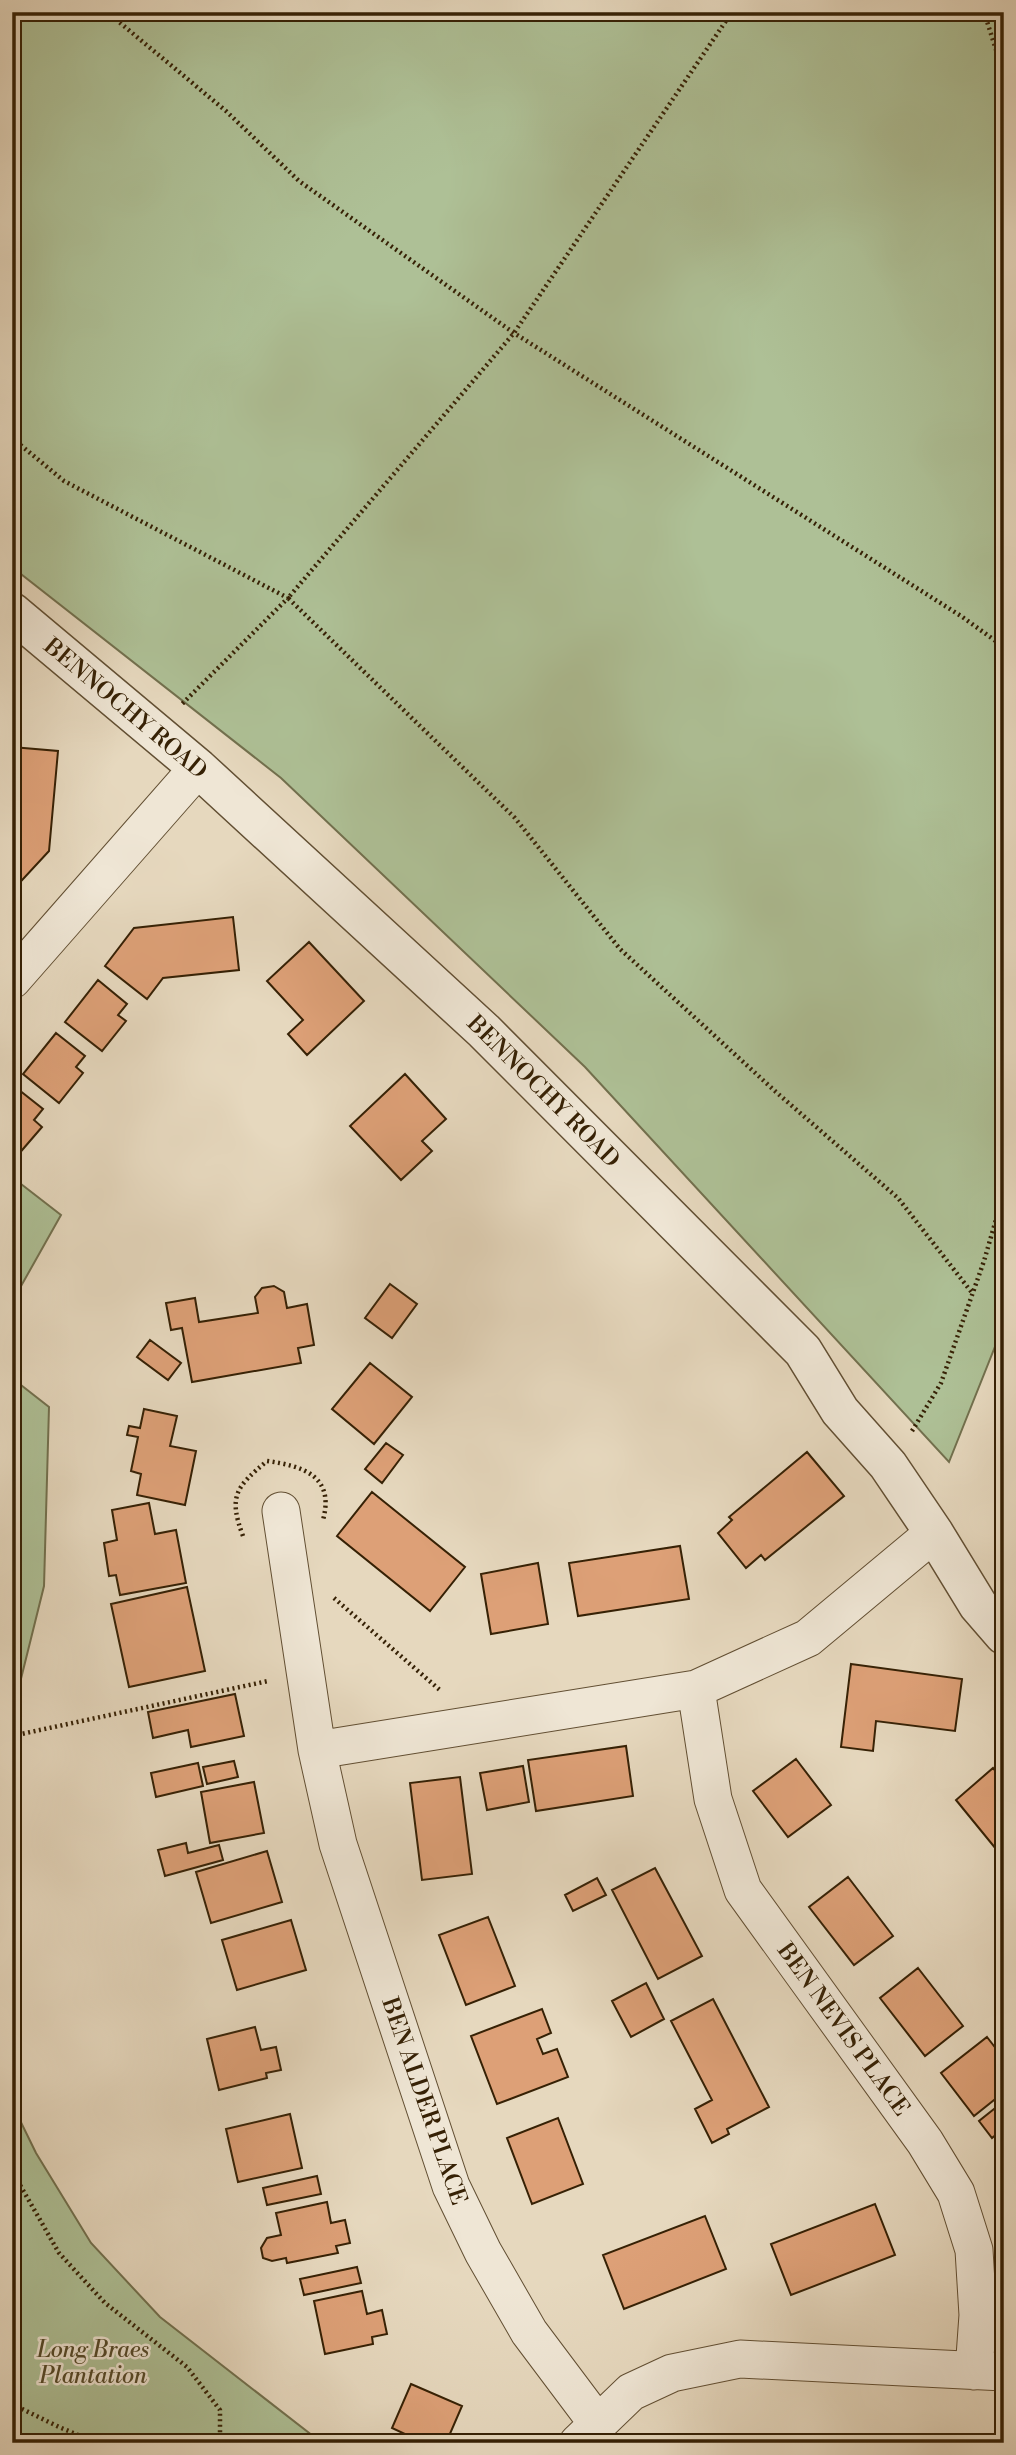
<svg xmlns="http://www.w3.org/2000/svg" width="1016" height="2455" viewBox="0 0 1016 2455" font-family="'Libre Bodoni',serif">
	<rect width="100%" height="100%" fill="#e6d8be"/>
	<filter id="stains"><feTurbulence type="fractalNoise" baseFrequency=".00286" numOctaves="4"/><feColorMatrix values="0 0 0 0 .2 0 0 0 0 .09 0 0 0 0 .02 0 0 0 .5 -.17"/></filter>
	<radialGradient id="worn" r=".72"><stop offset=".6" stop-color="#630" stop-opacity="0"/><stop offset="1" stop-color="#630" stop-opacity=".3"/></radialGradient>
	<path fill="#aec096" stroke="#72704e" stroke-width="2" d="M12,12H1004V1324L949,1462L585,1067L281,778L12,567Z
		M12,1177L61,1215L16,1295L12,1292Z
		M12,1378L49,1407L44,1586L12,1715Z
		M12,2104L36,2153L91,2243L160,2317L313,2436V2443H12Z"/>
	<path fill="#dda077" stroke="#362105" stroke-width="2" d="M12,747L58,751L49,851L12,891Z
		M233,917L239,970L163,978L147,999L105,966L134,928Z
		M309,942L364,1001L307,1055L288,1034L303,1020L267,981Z
		M98,980L127,1004L118,1015L126,1021L102,1051L65,1022Z
		M56,1033L85,1056L76,1067L83,1073L59,1103L23,1074Z
		M405,1074L446,1119L422,1141L432,1151L401,1180L350,1126Z
		M14,1086L43,1109L34,1120L42,1127L17,1156L12,1152V1089Z
		M390,1284L417,1304L392,1338L365,1318Z
		M274,1286L284,1292L287,1308L307,1304L314,1345L298,1348L301,1363L192,1382L182,1328L171,1330L166,1303L195,1298L199,1322L258,1313L255,1297L262,1288Z
		M150,1340L181,1363L168,1380L137,1357Z
		M370,1363L412,1397L374,1444L332,1409Z
		M144,1409L177,1416L170,1446L196,1451L185,1505L137,1495L141,1474L131,1471L138,1437L127,1435L129,1426L140,1428Z
		M386,1443L403,1455L382,1483L365,1469Z
		M807,1452L844,1496L765,1560L761,1555L746,1568L718,1533L732,1520L729,1517Z
		M372,1492L465,1567L430,1611L337,1536Z
		M149,1503L155,1534L176,1530L186,1583L120,1595L116,1575L109,1576L104,1543L117,1540L112,1510Z
		M680,1546L689,1599L578,1616L569,1563Z
		M538,1563L548,1624L491,1634L481,1574Z
		M187,1587L205,1671L129,1687L111,1604Z
		M851,1664L962,1679L955,1731L876,1721L873,1751L841,1747Z
		M235,1694L244,1736L191,1747L188,1730L153,1738L148,1712Z
		M626,1746L633,1796L536,1811L528,1760Z
		M796,1759L831,1805L788,1837L753,1791Z
		M234,1761L238,1777L207,1784L203,1767Z
		M198,1763L203,1786L156,1797L151,1773Z
		M523,1766L529,1802L487,1810L480,1773Z
		M993,1768L1004,1781V1842L996,1849L956,1800Z
		M460,1777L472,1874L422,1880L410,1783Z
		M254,1782L264,1833L210,1843L201,1792Z
		M186,1843L188,1853L219,1845L223,1860L165,1876L158,1850Z
		M267,1851L282,1902L211,1923L196,1872Z
		M655,1868L702,1956L658,1979L612,1890Z
		M848,1877L893,1936L854,1965L809,1907Z
		M597,1878L606,1895L573,1911L565,1895Z
		M488,1917L515,1986L466,2005L439,1935Z
		M291,1920L306,1970L237,1990L222,1940Z
		M918,1968L963,2026L925,2056L880,1998Z
		M646,1983L664,2019L631,2037L612,2001Z
		M713,1999L769,2107L727,2129L729,2134L712,2143L695,2109L712,2100L671,2021Z
		M542,2009L551,2033L537,2039L543,2054L557,2049L568,2077L497,2104L471,2036Z
		M255,2027L261,2050L276,2047L281,2070L266,2073L267,2078L219,2090L207,2039Z
		M987,2037L1004,2059V2092L974,2116L941,2073Z
		M1004,2101V2128L992,2138L979,2121Z
		M290,2114L302,2168L238,2182L226,2129Z
		M558,2118L583,2184L532,2204L507,2138Z
		M317,2176L321,2194L267,2205L263,2188Z
		M327,2202L331,2223L345,2220L350,2243L336,2246L338,2253L287,2263L286,2258L272,2261L263,2258L261,2248L267,2238L281,2235L276,2213Z
		M875,2204L895,2255L791,2295L771,2244Z
		M705,2216L726,2269L624,2309L603,2255Z
		M357,2267L361,2283L304,2295L300,2279Z
		M362,2291L367,2314L382,2310L387,2334L372,2337L373,2344L325,2354L314,2301Z
		M411,2384L462,2406L446,2443H424L392,2428Z"/>
	<g fill="none" stroke-linecap="round" stroke-linejoin="round">
		<g stroke="#624f33" stroke-width="39">
			<path id="minor" d="M12,980L198,768
				M281,1511L317,1750L338,1844L451,2186L483,2252L529,2332L598,2424
				M696,1689L713,1799L743,1890L925,2142L956,2193L974,2250L978,2315L974,2371
				M317,1750L696,1689L808,1638L934,1533
				M578,2443L631,2392L672,2373L740,2359L1004,2372"/>
		</g>
		<g stroke="#624f33" stroke-width="41">
			<path id="tertiary" d="M12,612L198,768L484,1031L803,1351L840,1411L888,1465L934,1533L978,1605L1004,1635"/>
		</g>
		<path stroke="#362105" stroke-width="4.5" stroke-dasharray="2 3.5" stroke-linecap="butt" d="M107,12L226,111L299,181L514,333L961,616L1004,647
			M732,12L514,333L288,598L515,818L620,949L776,1092L898,1198L973,1294
			M984,12L1004,75
			M12,438L64,481L288,598L181,705
			M912,1431L941,1383L984,1261L1004,1192
			M243,1536C228,1496 236,1487 267,1461C303,1466 335,1476 323,1520
			M334,1598L441,1691
			M12,1736L268,1681
			M12,2171L59,2253L105,2303L187,2367L220,2410V2443
			M12,2404L59,2427L97,2443"/>
		<use href="#minor" stroke="#efe6d5" stroke-width="37"/>
		<use href="#tertiary" stroke="#efe6d5" stroke-width="38"/>
	</g>
	<g text-anchor="middle" stroke-width="5" stroke-linejoin="round" paint-order="stroke">
		<g font-size="23" fill="#362105" stroke="#efe6d5">
			<text transform="translate(126 708) rotate(40)" y="8">BENNOCHY ROAD</text>
			<text transform="translate(544 1091) rotate(45)" y="8">BENNOCHY ROAD</text>
			<text transform="translate(844 2029) rotate(54)" y="8">BEN NEVIS PLACE</text>
			<text transform="translate(425 2101) rotate(71)" y="8">BEN ALDER PLACE</text>
		</g>
		<g font-size="23" font-style="italic" fill="#544929" stroke="#efe6d5">
			<text x="93" y="2357">Long Braes<tspan x="93" dy="26">Plantation</tspan></text>
		</g>
	</g>
	<rect width="1016" height="2455" fill="none" stroke="#e6d8be" stroke-width="42"/>
	<rect x="14" y="14" width="988" height="2427" fill="none" stroke="#362105" stroke-width="3.5"/>
	<rect x="21" y="21" width="974" height="2413" fill="none" stroke="#362105" stroke-width="2"/>
	<rect width="100%" height="100%" filter="url(#stains)"/>
	<rect width="100%" height="100%" fill="url(#worn)"/>
</svg>
